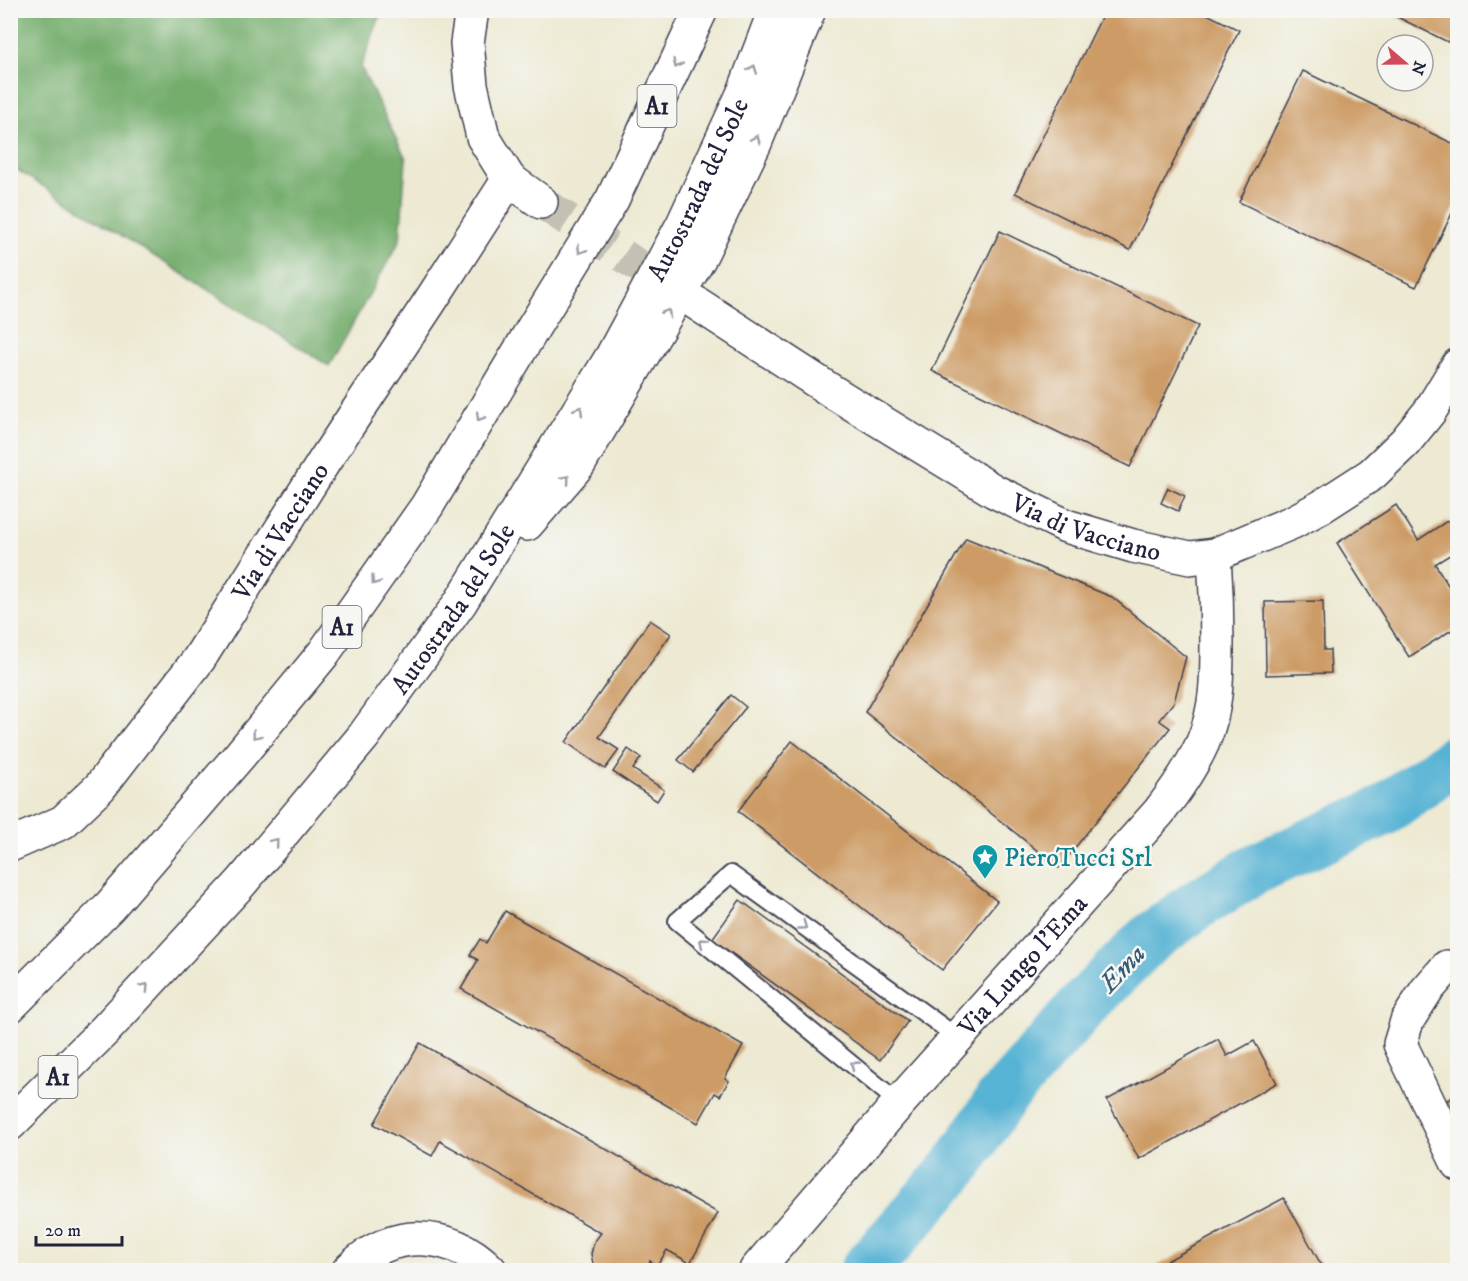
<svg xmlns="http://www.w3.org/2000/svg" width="1468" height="1281" viewBox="0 0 1468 1281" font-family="'IM FELL DW Pica',serif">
	<rect width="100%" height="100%" fill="#f6f6f2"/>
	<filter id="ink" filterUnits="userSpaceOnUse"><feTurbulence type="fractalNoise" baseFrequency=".0167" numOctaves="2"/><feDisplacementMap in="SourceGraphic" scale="12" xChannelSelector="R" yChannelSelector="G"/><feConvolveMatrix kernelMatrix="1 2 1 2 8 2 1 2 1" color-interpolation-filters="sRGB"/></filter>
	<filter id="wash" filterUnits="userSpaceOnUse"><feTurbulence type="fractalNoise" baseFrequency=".008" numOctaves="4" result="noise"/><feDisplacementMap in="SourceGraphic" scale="24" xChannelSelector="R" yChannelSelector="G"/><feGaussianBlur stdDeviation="1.35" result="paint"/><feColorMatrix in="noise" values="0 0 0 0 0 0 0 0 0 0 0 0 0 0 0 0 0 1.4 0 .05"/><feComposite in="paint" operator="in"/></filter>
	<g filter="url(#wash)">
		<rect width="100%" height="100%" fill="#ede9d2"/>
		<path fill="#74ad6d" stroke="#4b6854" stroke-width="1.5" d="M10,11H382L361,67L406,159L400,240L329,366L11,166Z"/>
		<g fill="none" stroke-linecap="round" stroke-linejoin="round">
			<path stroke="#56b3d4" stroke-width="51" d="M865,1270L955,1168L1003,1096L1088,1000L1148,940L1198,904L1255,869L1383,811L1458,758"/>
		</g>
		<g id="blocks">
			<path fill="#cd9c66" d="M1105,10H1199L1239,30L1130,250L1015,193Z
				M1383,10H1458V47Z
				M1303,71L1458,146V201L1416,287L1239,202Z
				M1000,231L1198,326L1130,467L932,371Z
				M1168,488L1185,496L1178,511L1161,503Z
				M1396,505L1418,540L1447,521L1458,538V550L1435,564L1458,601V626L1409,657L1337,543Z
				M966,538L1112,597L1186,657L1174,702L1159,720L1170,728L1059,868L865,712Z
				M1323,601L1324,650H1330L1331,673L1266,675L1265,602Z
				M650,620L671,634L599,737L619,750L605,769L566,742Z
				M731,695L746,707L693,772L678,760Z
				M792,741L997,901L942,970L738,811Z
				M628,749L641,758L633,769L664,790L657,801L613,772Z
				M1458,877V891L1451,881Z
				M740,900L908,1021L880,1060L712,939Z
				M505,911L743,1046L725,1078L729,1081L720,1096L715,1093L698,1123L461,989L478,960L470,955L480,939L486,943Z
				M1218,1039L1227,1056L1254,1041L1277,1083L1139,1159L1107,1100Z
				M420,1043L718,1213L690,1263L667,1250L657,1266L650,1261L646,1270H596L594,1268L591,1254L594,1242L601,1233L440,1141L432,1156L374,1124Z
				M1458,1095V1143L1439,1104Z
				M1284,1198L1324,1270H1150Z
				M1343,1265L1346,1270H1332Z"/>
		</g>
	</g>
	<g filter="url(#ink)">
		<use href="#blocks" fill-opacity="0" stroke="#404052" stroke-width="1.5"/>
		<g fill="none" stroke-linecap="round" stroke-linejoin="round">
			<path stroke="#c4c1b4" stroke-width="33" stroke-dasharray="33 16" stroke-linecap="butt" d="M541,202L677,291"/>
			<g stroke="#404052" stroke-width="20">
				<path id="lane" d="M899,1103L677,921L731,874L957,1037"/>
			</g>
			<g stroke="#404052" stroke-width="36">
				<g id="street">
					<path d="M472,10L467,43L471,85L483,137L509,179L541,202"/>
					<path id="s1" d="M696,303L833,392L994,491L1066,526L1133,546L1190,558L1214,555"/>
					<path id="s2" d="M10,845L63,822L100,787L199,659L325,460L431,300L509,179"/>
					<path d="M1447,967L1426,991L1407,1021L1400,1044L1458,1164"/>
				</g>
			</g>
			<g stroke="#404052" stroke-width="36">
				<g id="secondary">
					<path d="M349,1270C390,1228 450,1229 490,1270"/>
					<path id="s3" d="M756,1270L899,1103L1159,812C1176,790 1192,767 1203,742C1217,709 1217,677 1217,642C1217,613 1216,584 1214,555L1293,522L1321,507L1372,474L1405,442L1430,411L1458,365"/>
				</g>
			</g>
			<g stroke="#404052" stroke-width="36">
				<g id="highway">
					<path d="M527,524L579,464L699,259L755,143L809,10"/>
					<path d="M10,1006L110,906L240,755L323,654L427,506L535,325L612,200L701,10"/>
					<path id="s4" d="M10,1124L105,1030L241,883L363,737L460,603L611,358L683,224L744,92L775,10"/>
				</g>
			</g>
			<use href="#lane" stroke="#fff" stroke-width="16"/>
			<use href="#street" stroke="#fff" stroke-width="33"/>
			<use href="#secondary" stroke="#fff" stroke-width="33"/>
			<use href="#highway" stroke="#fff" stroke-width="33"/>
		</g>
		<defs><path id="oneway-chevron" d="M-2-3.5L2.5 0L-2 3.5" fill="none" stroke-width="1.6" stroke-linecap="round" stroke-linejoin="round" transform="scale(1.5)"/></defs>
		<g stroke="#9c9ca7">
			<use href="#oneway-chevron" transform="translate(677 64) rotate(115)"/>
			<use href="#oneway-chevron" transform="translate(753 69) rotate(-69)"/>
			<use href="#oneway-chevron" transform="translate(756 139) rotate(-67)"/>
			<use href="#oneway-chevron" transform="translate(581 250) rotate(122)"/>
			<use href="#oneway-chevron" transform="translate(667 313) rotate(-60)"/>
			<use href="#oneway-chevron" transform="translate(579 410) rotate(-58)"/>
			<use href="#oneway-chevron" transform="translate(480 417) rotate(121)"/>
			<use href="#oneway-chevron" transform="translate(566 479) rotate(-49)"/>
			<use href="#oneway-chevron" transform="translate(375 581) rotate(125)"/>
			<use href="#oneway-chevron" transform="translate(256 735) rotate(129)"/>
			<use href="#oneway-chevron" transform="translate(275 842) rotate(-50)"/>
			<use href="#oneway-chevron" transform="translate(803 926) rotate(36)"/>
			<use href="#oneway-chevron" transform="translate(703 942) rotate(-141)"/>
			<use href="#oneway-chevron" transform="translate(145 987) rotate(-47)"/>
			<use href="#oneway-chevron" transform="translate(854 1065) rotate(-141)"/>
		</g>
	</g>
	<defs>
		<g id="sight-pin" transform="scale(1.35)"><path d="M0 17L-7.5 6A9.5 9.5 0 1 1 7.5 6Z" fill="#0f9aa8" stroke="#f6f6f2"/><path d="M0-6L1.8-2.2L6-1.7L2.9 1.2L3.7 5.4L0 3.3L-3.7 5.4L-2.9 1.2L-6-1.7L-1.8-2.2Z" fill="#fff"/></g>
	</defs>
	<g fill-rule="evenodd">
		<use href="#sight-pin" x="985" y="857"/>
	</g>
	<g text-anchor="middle" stroke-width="5" stroke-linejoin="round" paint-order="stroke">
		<g fill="#f6f6f2" stroke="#626272" stroke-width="1.5">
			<rect x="637.5" y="85" width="39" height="42" rx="4.5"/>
			<rect x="322.5" y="606" width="39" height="42" rx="4.5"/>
			<rect x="38.5" y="1056" width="39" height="42" rx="4.5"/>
		</g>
		<g font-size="24" font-weight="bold" fill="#22223b">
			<text x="657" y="114">A1</text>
			<text x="342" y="635">A1</text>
			<text x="58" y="1085">A1</text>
		</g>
		<g font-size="26" fill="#22223b" stroke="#f6f6f2">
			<text dy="9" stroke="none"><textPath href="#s4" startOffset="1167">Autostrada del Sole</textPath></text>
			<text dy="9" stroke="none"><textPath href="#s1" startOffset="452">Via di Vacciano</textPath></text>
			<text dy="9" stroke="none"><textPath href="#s2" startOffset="422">Via di Vacciano</textPath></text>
			<text dy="9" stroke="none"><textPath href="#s4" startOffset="681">Autostrada del Sole</textPath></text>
			<text dy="9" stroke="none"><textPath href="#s3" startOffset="405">Via Lungo l'Ema</textPath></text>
		</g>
		<g font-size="26" fill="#0d838f" stroke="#f6f6f2" text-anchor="start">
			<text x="1004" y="866">PieroTucci Srl</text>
		</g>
		<g font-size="27" font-style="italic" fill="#375c78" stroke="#f6f6f2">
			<text transform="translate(1122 968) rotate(-47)" y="9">Ema</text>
		</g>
	</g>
	<rect width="1468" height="1281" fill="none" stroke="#f6f6f2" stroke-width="36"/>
	<g transform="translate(1405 63) rotate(110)"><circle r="28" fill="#f6f6f2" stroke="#a1a1a9" stroke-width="1.5"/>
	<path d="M0-4.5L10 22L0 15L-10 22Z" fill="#d1495b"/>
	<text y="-9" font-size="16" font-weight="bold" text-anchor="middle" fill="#22223b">N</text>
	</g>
	<path d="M36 1236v9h86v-9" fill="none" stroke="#22223b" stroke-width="3"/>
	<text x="45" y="1236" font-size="18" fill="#22223b" stroke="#f6f6f2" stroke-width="4.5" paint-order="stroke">20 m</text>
</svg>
